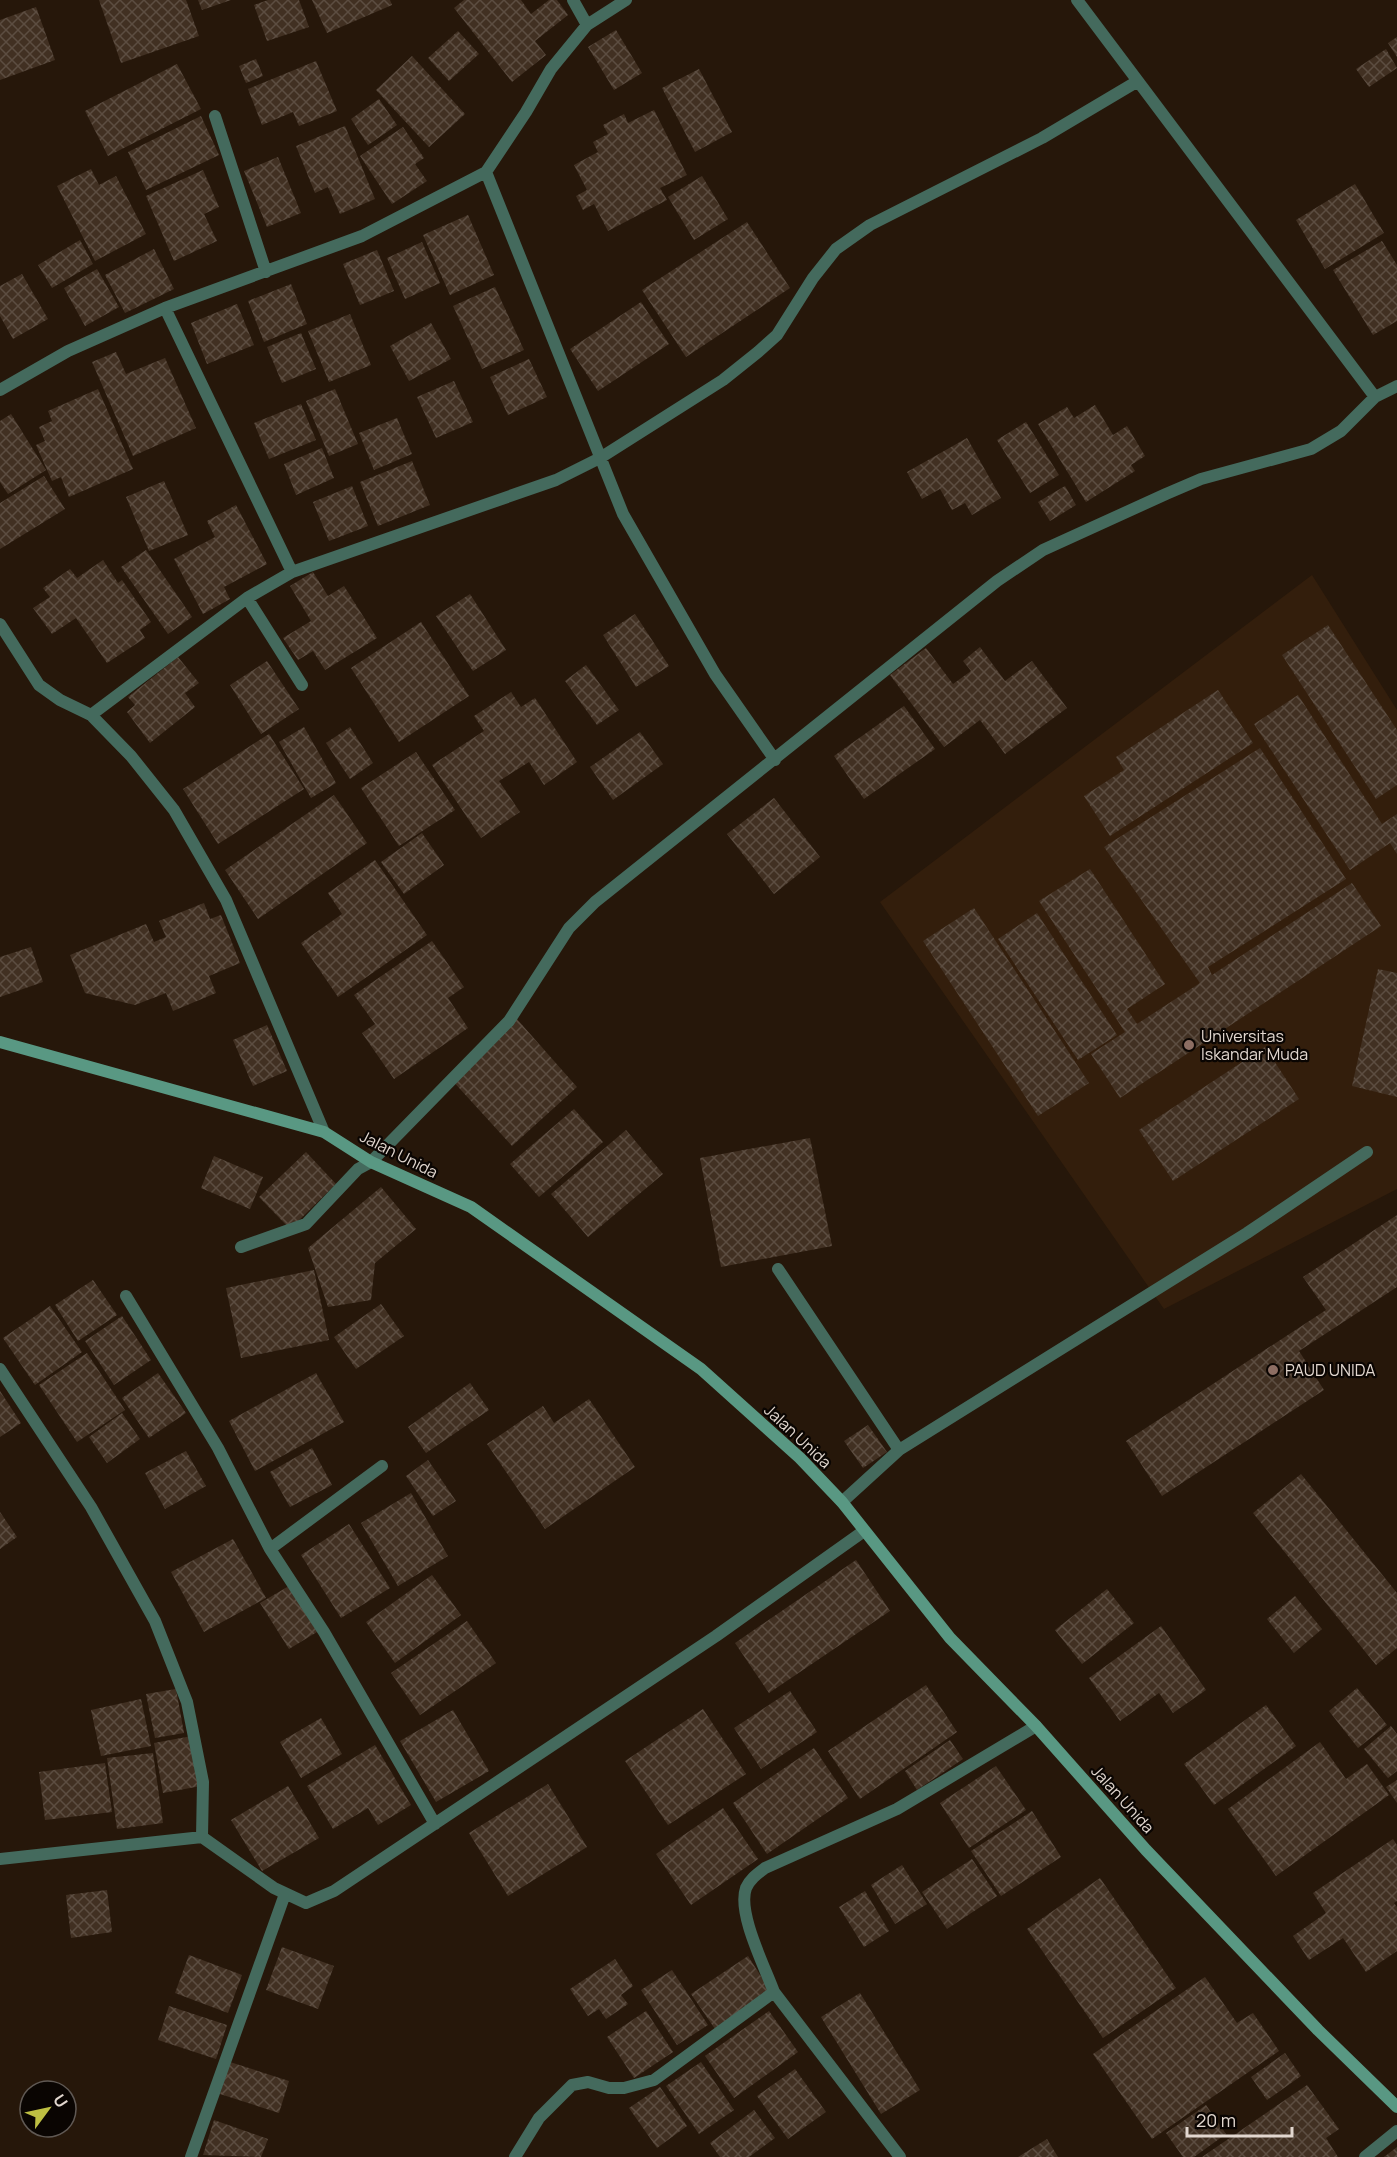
<svg xmlns="http://www.w3.org/2000/svg" width="1397" height="2157" viewBox="0 0 1397 2157" font-family="Manrope,sans-serif">
	<defs>
		<pattern id="building-cross-hatch" width="8" height="8" patternUnits="userSpaceOnUse" patternTransform="scale(1.5)"><rect width="8" height="8" fill="#413022"/><path d="M0 0l8 8M0 8l8-8" fill="none" stroke="#5c4d41"/></pattern>
	</defs>
	<rect width="100%" height="100%" fill="#26170a"/>
	<path fill="#331e0c" d="M1312,575L1397,710V1189L1164,1309L880,902Z"/>
	<path fill="url(#building-cross-hatch)" d="M99,0H186L199,36L121,63Z
		M198,0H231L202,10Z
		M268,0H299L309,27L267,41L254,5Z
		M312,0H390L392,5L327,33Z
		M464,0H521L531,14L549,0H557L568,15L535,41L546,55L512,82L454,8Z
		M36,7L55,60L0,80V20Z
		M616,30L642,73L614,90L588,47Z
		M458,31L479,54L449,81L428,58Z
		M1397,37V57L1388,43Z
		M1386,49L1397,68L1369,87L1356,69Z
		M412,56L465,114L429,147L376,90Z
		M256,59L263,76L246,83L239,66Z
		M316,61L337,111L299,126L293,112L262,125L248,89Z
		M177,64L201,109L108,156L85,111Z
		M699,69L732,132L695,152L662,88Z
		M379,99L397,125L368,145L351,119Z
		M654,110L687,175L660,188L667,200L608,231L594,204L583,210L576,196L587,190L574,165L598,152L593,142L608,134L603,125L624,114L628,123Z
		M201,116L219,155L146,190L128,152Z
		M345,126L375,199L340,214L328,187L315,193L296,146Z
		M403,127L424,158L415,164L427,181L392,204L360,156Z
		M278,157L301,213L267,227L244,171Z
		M91,169L99,185L116,176L146,234L95,261L57,186Z
		M203,170L219,207L204,214L217,241L174,261L146,196Z
		M702,176L728,219L694,240L668,197Z
		M1355,184L1384,233L1325,269L1296,220Z
		M468,215L494,275L450,295L423,235Z
		M747,222L790,288L686,357L642,290Z
		M80,240L93,264L52,288L38,265Z
		M1382,241L1397,265V321L1373,335L1333,270Z
		M422,242L440,283L405,299L387,258Z
		M154,249L174,289L125,313L105,275Z
		M377,250L394,291L360,305L343,264Z
		M97,269L119,307L85,326L64,288Z
		M22,274L48,319L13,339L0,316V286Z
		M291,284L307,324L264,342L248,301Z
		M495,287L524,350L482,369L453,306Z
		M641,302L669,344L598,391L570,349Z
		M237,304L254,345L207,364L191,323Z
		M350,314L371,365L329,382L308,331Z
		M431,323L451,359L409,381L390,346Z
		M301,333L316,369L282,383L267,347Z
		M116,352L126,374L165,358L196,428L133,456L92,362Z
		M529,359L547,397L508,415L490,377Z
		M454,381L473,422L436,438L417,397Z
		M98,389L133,469L69,497L61,477L52,481L36,445L45,441L39,427L52,421L48,411Z
		M335,389L358,444L329,456L306,401Z
		M301,404L316,440L269,459L254,423Z
		M1095,405L1113,435L1127,426L1145,456L1131,465L1135,471L1086,502L1038,424L1067,407L1074,418Z
		M11,414L46,470L8,494L0,482V421Z
		M397,418L412,454L374,470L359,433Z
		M1026,422L1059,475L1030,493L997,440Z
		M967,438L1001,498L972,515L965,503L952,510L940,489L922,499L907,472Z
		M322,448L334,478L296,495L284,464Z
		M412,461L430,505L378,526L360,482Z
		M44,476L65,509L0,549V503Z
		M164,481L188,535L149,551L126,497Z
		M352,486L368,526L329,541L313,502Z
		M1065,486L1076,505L1050,521L1038,502Z
		M236,505L267,564L224,587L230,599L203,614L174,559L215,537L207,521Z
		M146,550L192,617L168,634L121,567Z
		M103,560L118,583L122,580L151,622L140,630L145,638L107,663L76,618L52,634L33,608L50,597L43,588L70,569L77,578Z
		M313,572L328,596L344,586L377,638L325,670L313,651L298,660L283,638L311,621L290,586Z
		M470,594L506,650L473,671L436,616Z
		M635,614L669,666L636,687L603,635Z
		M421,622L469,696L399,742L351,668Z
		M1328,625L1397,730V785L1376,799L1282,655Z
		M980,647L1005,681L1032,661L1067,708L1005,754L980,720L944,747L890,675L926,648L953,684L971,671L963,661Z
		M178,657L199,683L185,693L195,707L150,743L127,712L135,705L128,697Z
		M267,661L299,709L261,734L230,685Z
		M586,665L619,710L597,725L565,681Z
		M1218,690L1253,743L1110,836L1084,796L1124,770L1116,757Z
		M511,692L521,707L535,698L577,762L544,785L529,762L499,781L520,812L481,838L432,765L484,731L474,716Z
		M1298,695L1382,824L1397,814V854L1390,843L1350,870L1254,724Z
		M904,706L935,749L864,799L834,756Z
		M304,727L336,783L311,798L279,742Z
		M350,727L373,763L350,779L326,743Z
		M640,732L663,764L613,800L590,767Z
		M269,734L304,789L218,844L183,789Z
		M1260,748L1346,879L1208,967L1212,975L1352,883L1381,926L1120,1098L1091,1054L1125,1032L1039,901L1090,869L1165,984L1127,1009L1137,1024L1200,983L1104,847Z
		M416,752L455,810L399,846L361,788Z
		M334,795L367,843L258,919L225,870Z
		M774,798L820,857L774,894L727,834Z
		M422,833L444,865L404,894L381,862Z
		M375,860L427,935L338,997L301,943L342,914L328,893Z
		M204,903L210,919L221,915L240,963L209,976L216,993L173,1011L166,993L135,1005L85,993L70,955L146,924L154,942L166,937L159,921Z
		M974,908L1089,1083L1038,1116L923,941Z
		M1037,913L1117,1035L1078,1060L998,939Z
		M432,941L464,987L448,998L468,1028L394,1079L362,1033L375,1024L354,995Z
		M31,947L43,982L0,997V957Z
		M1378,969L1397,973V1097L1352,1086Z
		M516,1018L577,1087L512,1146L450,1078Z
		M267,1025L287,1071L253,1086L233,1040Z
		M1265,1047L1299,1099L1173,1181L1139,1130Z
		M574,1109L603,1142L539,1197L510,1164Z
		M626,1130L663,1174L588,1237L551,1194Z
		M810,1138L832,1246L721,1267L700,1158Z
		M306,1152L336,1184L290,1229L259,1197Z
		M214,1156L263,1177L250,1209L201,1188Z
		M381,1187L416,1229L375,1263L371,1300L328,1307L308,1248Z
		M1397,1215V1287L1299,1351L1324,1390L1162,1496L1126,1441L1326,1310L1303,1277Z
		M314,1270L329,1340L241,1358L226,1288Z
		M93,1280L117,1315L78,1341L55,1305Z
		M381,1304L404,1336L356,1369L334,1337Z
		M50,1306L82,1352L35,1385L3,1338Z
		M122,1316L151,1360L114,1385L85,1341Z
		M87,1353L125,1410L77,1442L39,1385Z
		M158,1373L186,1413L149,1438L122,1398Z
		M316,1373L344,1422L255,1471L229,1421Z
		M470,1383L489,1410L426,1453L408,1427Z
		M0,1391L21,1423L0,1437Z
		M589,1399L635,1467L545,1529L487,1444L543,1406L554,1423Z
		M122,1413L140,1439L107,1463L89,1437Z
		M868,1425L887,1452L863,1468L844,1441Z
		M312,1448L332,1485L290,1507L270,1472Z
		M186,1451L206,1486L165,1509L145,1473Z
		M428,1460L456,1501L433,1516L406,1476Z
		M1301,1474L1397,1593V1648L1376,1665L1253,1513Z
		M411,1493L448,1556L398,1586L361,1523Z
		M0,1512L17,1537L0,1549Z
		M349,1524L390,1588L341,1618L301,1555Z
		M233,1539L266,1598L204,1632L171,1572Z
		M856,1560L890,1611L769,1693L735,1643Z
		M432,1575L461,1615L395,1663L366,1622Z
		M289,1586L317,1632L289,1649L260,1603Z
		M1107,1589L1134,1623L1082,1664L1055,1630Z
		M1295,1596L1322,1629L1294,1653L1267,1619Z
		M467,1621L496,1663L420,1715L391,1673Z
		M1161,1626L1206,1690L1173,1713L1159,1693L1120,1721L1089,1678Z
		M926,1685L957,1732L860,1799L828,1751Z
		M1357,1688L1387,1725L1358,1748L1329,1711Z
		M176,1689L184,1733L155,1738L146,1694Z
		M790,1691L817,1732L761,1769L734,1728Z
		M141,1699L151,1746L101,1756L91,1710Z
		M1266,1705L1296,1746L1214,1805L1184,1764Z
		M703,1709L746,1774L668,1825L625,1761Z
		M453,1710L489,1771L436,1802L400,1741Z
		M321,1718L342,1754L301,1778L280,1742Z
		M1391,1726L1397,1734V1771L1388,1778L1364,1749Z
		M192,1736L201,1786L163,1793L154,1743Z
		M950,1740L963,1759L917,1790L905,1771Z
		M1320,1742L1346,1779L1367,1764L1389,1795L1276,1876L1228,1809Z
		M375,1745L411,1805L378,1825L368,1808L333,1829L307,1786Z
		M814,1748L848,1798L767,1854L733,1803Z
		M153,1753L163,1823L117,1829L107,1758Z
		M105,1763L112,1812L45,1820L39,1772Z
		M996,1766L1026,1810L969,1848L940,1803Z
		M1397,1780V1803L1386,1787Z
		M548,1784L587,1847L508,1896L469,1833Z
		M288,1786L319,1838L262,1871L231,1820Z
		M723,1808L758,1859L691,1905L656,1854Z
		M1032,1811L1061,1857L1001,1896L971,1851Z
		M1393,1839L1397,1845V1901L1394,1903L1397,1907V1951L1366,1972L1343,1938L1309,1960L1293,1936L1326,1913L1313,1893Z
		M972,1859L997,1896L947,1929L922,1892Z
		M902,1865L927,1904L895,1924L871,1885Z
		M1100,1878L1176,1988L1103,2038L1027,1929Z
		M107,1890L112,1932L71,1938L66,1895Z
		M865,1891L889,1931L864,1947L839,1907Z
		M282,1947L334,1966L318,2009L266,1990Z
		M189,1955L242,1975L228,2013L175,1993Z
		M748,1956L771,1992L715,2029L691,1994Z
		M615,1959L633,1986L621,1995L628,2004L606,2019L599,2009L588,2016L570,1989Z
		M672,1970L708,2025L677,2045L641,1990Z
		M1205,1977L1237,2023L1253,2013L1279,2051L1152,2139L1093,2054Z
		M860,1993L920,2090L881,2114L821,2017Z
		M169,2006L227,2025L216,2059L158,2040Z
		M646,2011L673,2052L634,2078L607,2037Z
		M769,2011L798,2052L734,2098L705,2056Z
		M1285,2053L1301,2076L1267,2100L1251,2077Z
		M230,2062L289,2081L279,2113L220,2094Z
		M701,2062L734,2110L699,2134L666,2086Z
		M795,2069L826,2112L788,2139L757,2096Z
		M1307,2085L1339,2129L1326,2138L1338,2157H1202Z
		M660,2087L687,2126L657,2148L629,2108Z
		M1206,2105L1226,2134L1194,2157H1183L1166,2133Z
		M754,2110L775,2138L749,2157H720L710,2143Z
		M214,2120L268,2139L261,2157L203,2155Z
		M1047,2139L1058,2157H1018Z
		M1397,2147V2157H1384Z"/>
	<g fill="none" stroke-linecap="round" stroke-linejoin="round">
		<path stroke="#446a5d" stroke-width="12" d="M778,1269L899,1450
			M842,1502L899,1450L1247,1233L1367,1152"/>
		<path stroke="#446a5d" stroke-width="12" d="M573,0L587,25
			M1077,0L1375,397L1397,386
			M215,116L266,272
			M486,172L623,514L715,674L775,760
			M165,308L292,572
			M0,390L68,351L165,308L362,236L486,172L526,112L551,69L587,25L626,0
			M247,598L302,685
			M0,624L39,685L60,700L91,715L131,756L174,810L226,900L324,1132
			M91,715L247,598L292,572L556,480L600,458L723,380L758,352L777,335L813,278L836,249L870,225L1042,138L1138,81
			M241,1247L306,1224L358,1169L371,1162L509,1021L569,928L595,902L997,581L1043,550L1166,494L1201,479L1311,449L1341,431L1375,397
			M126,1296L218,1448L270,1549L324,1632L435,1824
			M0,1369L91,1507L155,1621L187,1702L203,1782L202,1837
			M270,1549L382,1466
			M0,1859L202,1837L274,1888L306,1903L334,1891L716,1636L864,1531
			M774,1992L900,2157
			M191,2157L285,1894
			M515,2157L539,2118L572,2085L588,2082L609,2088H624L654,2080L774,1992C765,1967 737,1913 746,1888C750,1879 757,1874 765,1868L897,1809L1036,1726
			M1365,2157L1397,2131"/>
		<path stroke="#599883" stroke-width="12" d="M0,1042L324,1132L371,1162L471,1207L701,1369L800,1458L842,1502L950,1638L1036,1726L1146,1850L1318,2030L1397,2107"/>
	</g>
	<g fill="#8d6e63" stroke="#0a0502" stroke-width="2">
		<circle cx="1189" cy="1045" r="6"/>
		<circle cx="1273" cy="1370" r="6"/>
	</g>
	<g text-anchor="middle" stroke-width="4.5" stroke-linejoin="round" paint-order="stroke">
		<g font-size="16" fill="#e2d7cf" stroke="#0a0502" text-anchor="start">
			<text x="1201" y="1042">Universitas<tspan x="1201" dy="18">Iskandar Muda</tspan></text>
			<text x="1285" y="1376">PAUD UNIDA</text>
		</g>
		<g font-size="16" fill="#e2d7cf" stroke="#0a0502">
			<text transform="translate(399 1154) rotate(27)" y="6">Jalan Unida</text>
			<text transform="translate(798 1436) rotate(43)" y="6">Jalan Unida</text>
			<text transform="translate(1123 1799) rotate(48)" y="6">Jalan Unida</text>
		</g>
	</g>
	<g transform="translate(48 2109) rotate(57)"><circle r="28" fill="#0a0502" stroke="#605954" stroke-width="1.5"/>
	<path d="M0-4.5L10 22L0 15L-10 22Z" fill="#bebf42"/>
	<text y="-9" font-size="16" font-weight="bold" text-anchor="middle" fill="#e2d7cf">U</text>
	</g>
	<path d="M1187 2127v9h105v-9" fill="none" stroke="#e2d7cf" stroke-width="3"/>
	<text x="1196" y="2127" font-size="18" fill="#e2d7cf" stroke="#0a0502" stroke-width="4.5" paint-order="stroke">20 m</text>
</svg>
